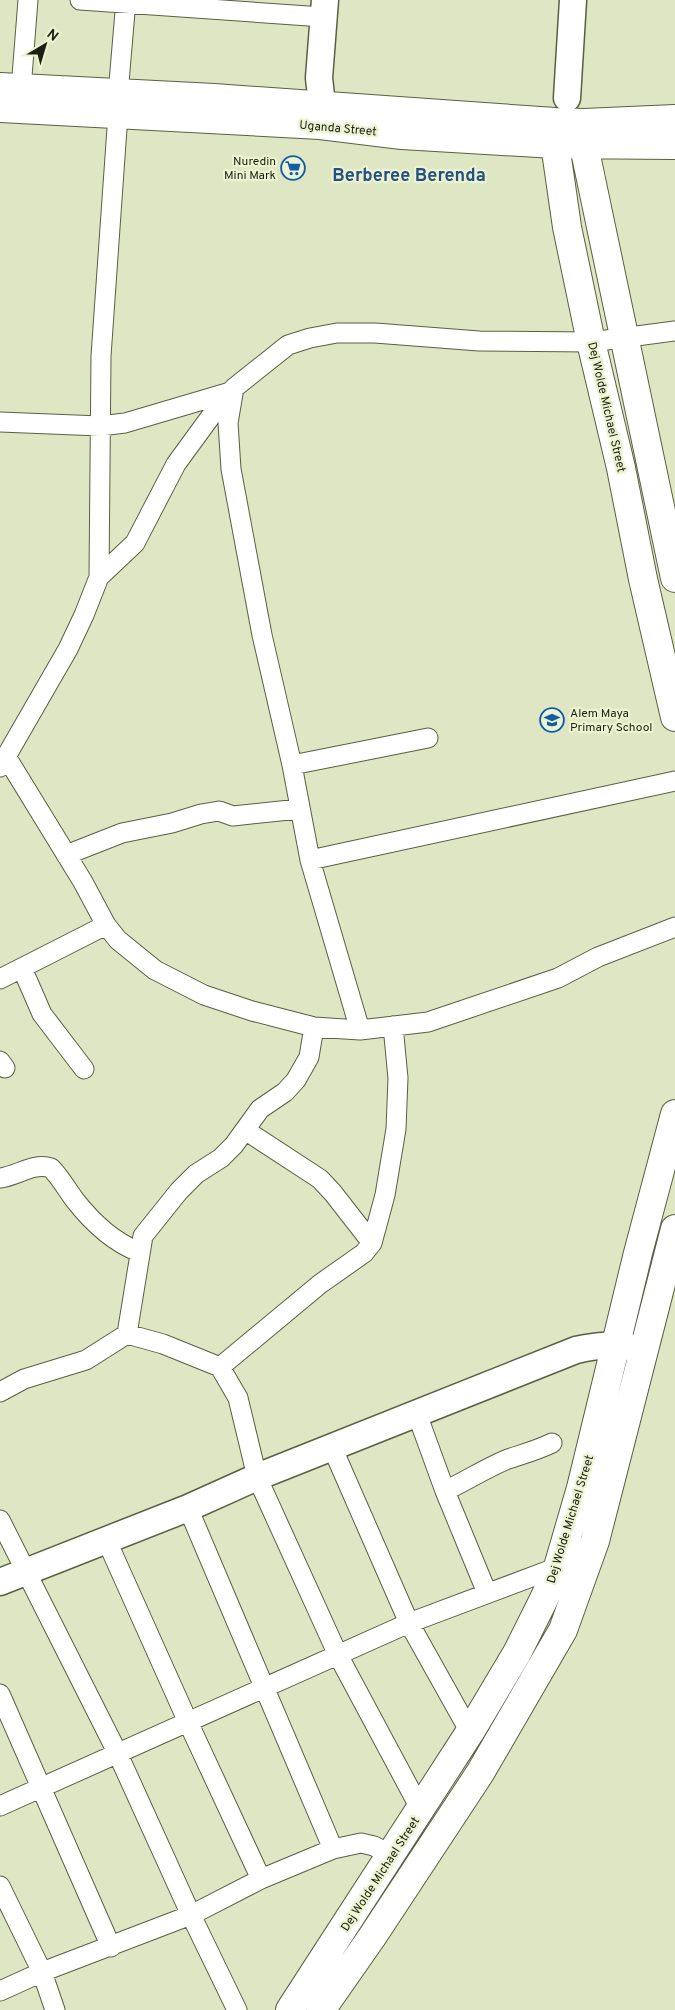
<svg xmlns="http://www.w3.org/2000/svg" width="675" height="2010" viewBox="0 0 675 2010" font-family="Overpass,sans-serif">
	<rect width="100%" height="100%" fill="#dee6c3"/>
	<g fill="none" stroke-linecap="round" stroke-linejoin="round">
		<g stroke="#596041" stroke-width="21">
			<path id="street" d="M80,0L323,17
				M21,89L28,0
				M118,94L126,0
				M234,388L228,423L231,469L262,635L292,765L310,860L360,1030
				M0,422L100,426L125,423L230,392
				M99,577L101,356L118,114
				M7,758L83,882L106,925L118,940L155,970L204,995L252,1011L314,1027L360,1030L428,1022L558,978L598,957L675,927
				M292,765L428,738
				M0,767L68,649L84,615L99,577L135,543L176,464L222,401L234,388L288,345L310,338L337,333H375L479,341L591,342L675,331
				M66,855L122,833L172,823L201,814L219,811L233,816L299,809
				M310,860L675,781
				M22,968L42,1014L84,1069
				M0,979L106,925
				M0,1061L5,1068
				M245,1130L320,1179L333,1193L372,1243
				M0,1178C18,1176 33,1162 51,1168C60,1177 66,1188 74,1199C91,1221 113,1242 139,1252
				M127,1334L163,1344L220,1367L238,1398L257,1477L338,1655L421,1810
				M220,1367L320,1284L364,1253L372,1243L385,1195L396,1129L398,1078L393,1026
				M0,1392L24,1379L86,1360L127,1334L143,1236L179,1191L196,1174L221,1158L234,1145L260,1109L285,1092L296,1080L309,1057L314,1027
				M417,1414L445,1491L487,1593
				M332,1447L409,1623L470,1732
				M445,1491C466,1481 486,1468 508,1459C523,1454 538,1450 552,1443
				M188,1508L333,1849
				M0,1520L117,1752L191,1915L237,2010
				M106,1539L188,1722L261,1879
				M0,1694L111,1947
				M0,1806L409,1623L558,1567
				M0,1886L42,1972L55,2010
				M0,1991L42,1972L191,1915L261,1879L333,1849L361,1843L374,1846L391,1855"/>
		</g>
		<g stroke="#596041" stroke-width="29">
			<path id="secondary" d="M567,98L573,0
				M322,105L319,78L325,0
				M0,1582L188,1508L257,1477L576,1350C598,1345 614,1344 636,1348"/>
		</g>
		<g stroke="#596041" stroke-width="30">
			<path id="primary" d="M0,87L214,98L555,122L584,123L675,119
				M0,108L320,125L402,135L555,144L675,145
				M555,126V144L567,227L591,342L621,468L643,579L675,717
				M584,127V146L675,578
				M290,2010L470,1732L517,1653L544,1599L558,1567L581,1488L638,1253L675,1114
				M321,2010L372,1937L480,1773L563,1630L595,1541L675,1229"/>
		</g>
		<use href="#street" stroke="#fff" stroke-width="19"/>
		<use href="#secondary" stroke="#fff" stroke-width="26"/>
		<use href="#primary" stroke="#fff" stroke-width="28"/>
	</g>
	<defs>
		<g id="supermarket-ring" transform="scale(1.25)"><circle r="9.5" fill="#ebf3d0" stroke="#125cab" stroke-width="1.5"/><path d="M-6-5.5h2.5l.6 2H6L4.5 2H-2.5L-4.4-4H-6ZM-1.5 3.2a1.3 1.3 0 1 0 .1 0ZM3 3.2a1.3 1.3 0 1 0 .1 0Z" fill="#125cab"/></g>
		<g id="school-ring" transform="scale(1.25)"><circle r="9.5" fill="#ebf3d0" stroke="#125cab" stroke-width="1.5"/><path d="M0-5L7-2L0 1L-7-2ZM-4 1L0 2.5L4 1V4Q0 6-4 4Z" fill="#125cab"/></g>
	</defs>
	<g fill-rule="evenodd">
		<use href="#supermarket-ring" x="293" y="168"/>
		<use href="#school-ring" x="552" y="720"/>
	</g>
	<g text-anchor="middle" stroke-width="4.5" stroke-linejoin="round" paint-order="stroke">
		<g font-size="12" fill="#1c1f12" stroke="#ebf3d0">
			<text transform="translate(338 128) rotate(5)" y="4">Uganda Street</text>
			<text transform="translate(607 407) rotate(77)" y="4">Dej Wolde Michael Street</text>
			<text transform="translate(570 1519) rotate(-73)" y="4">Dej Wolde Michael Street</text>
			<text transform="translate(380 1874) rotate(-57)" y="4">Dej Wolde Michael Street</text>
		</g>
		<g font-size="12" fill="#1c1f12" stroke="#ebf3d0" text-anchor="end">
			<text x="276" y="165">Nuredin<tspan x="276" dy="14">Mini Mark</tspan></text>
			<text x="570" y="717" text-anchor="start">Alem Maya<tspan x="570" dy="14">Primary School</tspan></text>
		</g>
		<g font-size="18" font-weight="bold" fill="#245084" stroke="#ebf3d0">
			<text x="409" y="181">Berberee Berenda</text>
		</g>
	</g>
	<g transform="translate(45 45) rotate(38)" stroke="#ebf3d0" stroke-width="4" paint-order="stroke">
	<path d="M0-4L9 19L0 12L-9 19Z" fill="#1c1f12"/>
	<text y="-8" font-size="14" font-weight="bold" text-anchor="middle" fill="#1c1f12">N</text>
	</g>
</svg>
